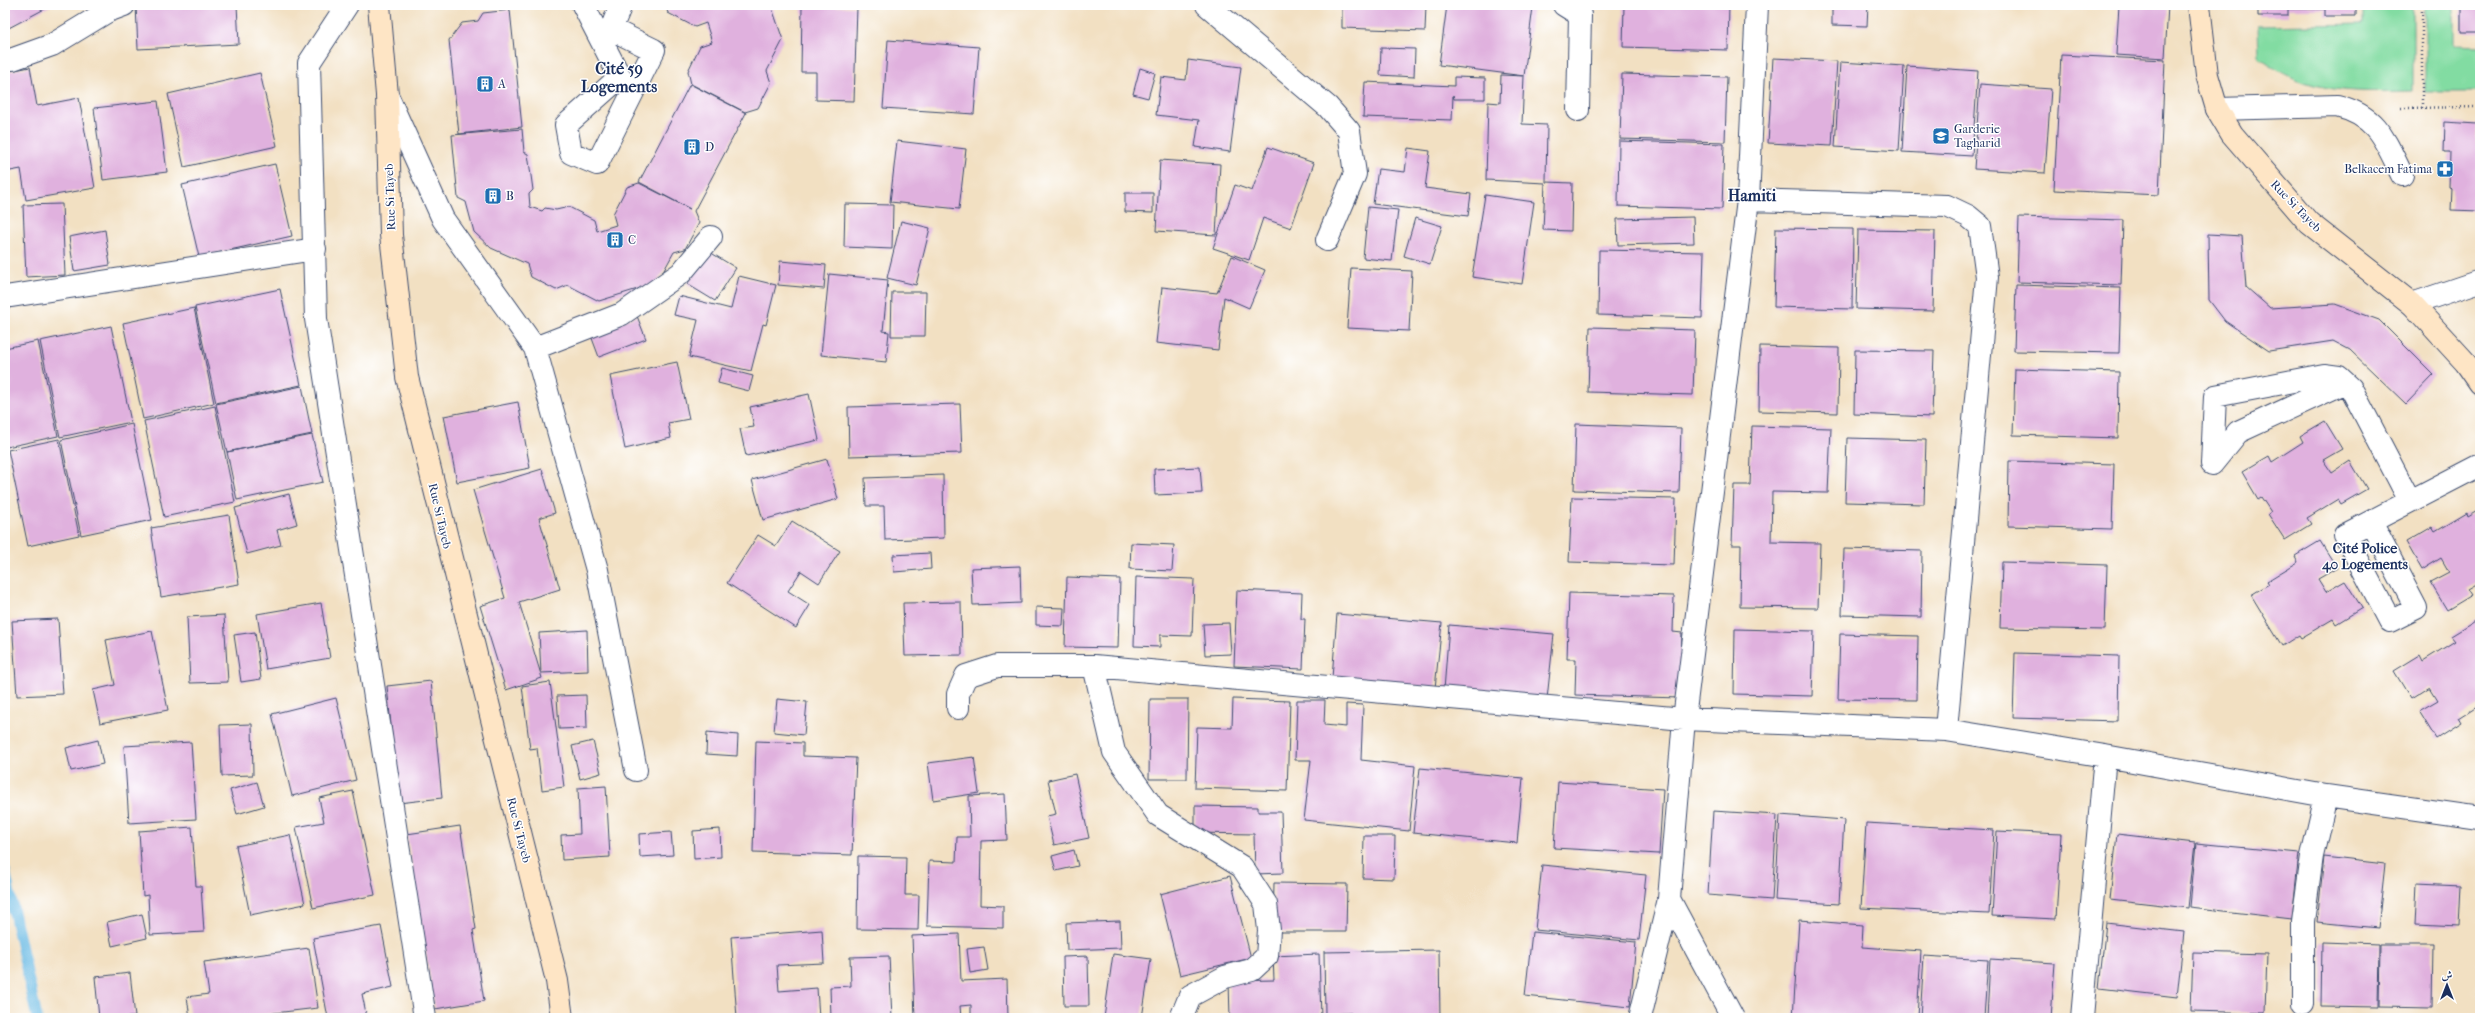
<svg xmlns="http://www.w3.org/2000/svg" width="2485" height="1023" viewBox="0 0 2485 1023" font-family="'IM FELL French Canon',Amiri,serif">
	<rect width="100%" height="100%" fill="#fff"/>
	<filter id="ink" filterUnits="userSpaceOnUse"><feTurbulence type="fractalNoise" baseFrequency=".025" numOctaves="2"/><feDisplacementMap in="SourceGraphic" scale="8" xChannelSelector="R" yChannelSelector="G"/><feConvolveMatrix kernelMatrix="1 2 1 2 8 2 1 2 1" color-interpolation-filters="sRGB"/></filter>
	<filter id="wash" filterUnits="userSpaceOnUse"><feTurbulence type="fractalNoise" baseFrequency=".012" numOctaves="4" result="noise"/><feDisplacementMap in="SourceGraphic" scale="16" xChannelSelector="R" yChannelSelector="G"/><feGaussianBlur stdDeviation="0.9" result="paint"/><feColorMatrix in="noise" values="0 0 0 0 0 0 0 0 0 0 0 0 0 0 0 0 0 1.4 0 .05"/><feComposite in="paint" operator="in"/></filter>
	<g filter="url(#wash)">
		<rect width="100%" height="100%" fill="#f2e0c2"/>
		<path fill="#82dca2" stroke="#4e8680" d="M2363,5H2413V91C2354,92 2309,95 2259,58L2258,26L2363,24Z
			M2425,5H2454V45L2480,46V92H2425Z"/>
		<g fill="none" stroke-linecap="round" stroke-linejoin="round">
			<path stroke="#67b9e3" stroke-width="11" d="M5,871L37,1018"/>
		</g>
		<g id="blocks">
			<path fill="#e0b1de" d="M5,5H52L5,30Z
				M237,5L239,44L138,49L136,6Z
				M665,5H771L783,40L767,71L771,83L758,108L745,112L691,84L688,71L700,46L712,42L706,23L695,27L668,13Z
				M1342,5H1426L1425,31L1342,28Z
				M1447,5H1514L1533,7L1524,76L1439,65Z
				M1624,5H1729L1728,50L1623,47Z
				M1832,5H1868L1867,26L1832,25Z
				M2119,5H2168L2165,58L2116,55Z
				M2258,5H2356V16H2325V9H2288V16H2258Z
				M2461,5H2480V32H2461Z
				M802,6L857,7L854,101L816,100V72H801Z
				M510,10L522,127L459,134L449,40L462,23L478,21L483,13Z
				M888,40L979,47L974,114L883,108Z
				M1381,48L1415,49L1414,77L1380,75Z
				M2061,55L2165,60L2159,195L2054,190Z
				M1773,58L1837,61L1832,146L1768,143Z
				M1188,60L1241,67L1230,152L1195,147L1199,120L1156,115L1161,77L1186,80Z
				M1840,62L1904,66L1899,151L1835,147Z
				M1907,66L1978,71L1972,156L1902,152Z
				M30,67L37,106L79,98L95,188L26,200L21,169L5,172V72Z
				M1140,68L1155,73L1148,98L1133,94Z
				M260,73L277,146L184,167L168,94Z
				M1622,74L1727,77L1725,142L1620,139Z
				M1501,75L1524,76L1522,124L1547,125L1546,182L1572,183L1571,231L1543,230L1545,183L1486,180L1488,102L1500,103Z
				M1454,77L1485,78V99H1454L1453,95L1452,120L1363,117L1365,82L1454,86Z
				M690,84L746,113L694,211L699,223L685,249L674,252L657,283L599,301L568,285L556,290L531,277L527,264L491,248L474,232L466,202L458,198L452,135L522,129L524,152L528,154L533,190L529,194L530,207L542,211L545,208L556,210L569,207L594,220L597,231L616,225L613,214L627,187L639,183L690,209L639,182Z
				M1980,84L2051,89L2045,173L1974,169Z
				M158,101L167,172L103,180L94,108Z
				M2445,122L2477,124L2476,145H2480V211L2451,210L2452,189L2449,188L2450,152H2444Z
				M897,141L966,149L959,209L890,202Z
				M1619,141L1724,144L1722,209L1618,206Z
				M1268,147L1314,163L1291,228L1263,218L1249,260L1213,248L1235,185L1252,191Z
				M1408,148L1430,151L1425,188L1471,194L1468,216L1373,204L1378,169L1405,172Z
				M1160,160L1220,164L1216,235L1156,231Z
				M275,164L292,236L199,257L182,185Z
				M1125,193H1153V213L1125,212Z
				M1485,195L1534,202L1522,284L1472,277Z
				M62,204L65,275L26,277L23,205Z
				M845,204L893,205L892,249L844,247Z
				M1368,207L1398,210L1392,261L1363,258Z
				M1693,217L1694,243L1618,245L1617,219Z
				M2019,217L2123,220L2121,285L2017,282Z
				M1415,218L1442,226L1430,264L1404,256Z
				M901,221L930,228L916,285L887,278Z
				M1776,228L1853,229L1852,309L1774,307Z
				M105,230L110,265L74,271L69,237Z
				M1858,230L1935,231L1933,311L1856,309Z
				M2208,234L2242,236L2246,287L2270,308L2335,304L2379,320L2434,375L2406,404L2350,350L2333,341L2269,351L2225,321L2209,300Z
				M1599,250L1704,252L1702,318L1598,315Z
				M708,251L736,268L715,301L687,284Z
				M1232,256L1265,270L1249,308L1224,297L1218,350L1156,343L1162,287L1217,293Z
				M780,261L826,265L824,289L778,285Z
				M1351,268L1412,271L1409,331L1347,328Z
				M829,274L888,280L883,331L889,332L886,362L821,355Z
				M739,276L776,285L766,325L763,324L751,371L689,357L698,320L674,315L679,296L731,309Z
				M2016,285L2121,288L2119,353L2014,351Z
				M280,289L301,385L216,403L195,307Z
				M892,292H926L925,336H891Z
				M194,308L214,403L143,419L123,323Z
				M637,316L646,339L599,357L590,333Z
				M111,326L131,422L60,437L40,341Z
				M1590,327L1695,330L1693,395L1588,392Z
				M38,341L58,436L7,447L5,438V348Z
				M1760,346L1839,348L1838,413L1759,411Z
				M1855,350L1934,351L1932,417L1854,414Z
				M677,362L689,419L668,423L671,438L625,449L610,376Z
				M722,368L753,376L749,391L718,383Z
				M2015,369L2119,372L2118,438L2013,435Z
				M302,386L312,434L227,452L216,404Z
				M809,394L819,440L746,456L740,429L754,427L750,407Z
				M518,402L530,468L457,482L444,416Z
				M960,404L962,453L849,456L848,407Z
				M215,406L235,502L164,517L144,421Z
				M2325,421L2342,449L2323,460L2332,473L2350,461L2367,489L2341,504L2338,499L2307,518L2311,524L2285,540L2268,514L2271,512L2261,497L2258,499L2242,472L2269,456L2272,462L2303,442L2300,436Z
				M132,424L152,520L81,535L61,440Z
				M1576,424L1681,428L1679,493L1574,490Z
				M1752,426L1831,428L1828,493L1772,492L1771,542L1820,543L1818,608L1740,607L1741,545H1732L1734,485H1750Z
				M312,435L323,482L237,500L227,452Z
				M1847,438L1926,440L1924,504L1845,502Z
				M59,439L79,535L28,546L8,450Z
				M827,459L838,499L763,520L752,480Z
				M2009,461L2114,464L2112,529L2008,526Z
				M1200,467L1202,493L1155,495L1154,469Z
				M542,469L555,513L539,518L560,589L519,602L542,678L506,690L480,606L505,598L473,490Z
				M943,475L944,538L885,540L884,506H866L865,478Z
				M289,494L297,524L277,530L281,545L247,554L235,508Z
				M1572,497L1676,499L1674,565L1569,562Z
				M2480,509V582L2468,589L2472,595L2447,610L2430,582L2449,572L2441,558L2422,570L2406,542L2432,527L2435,532L2467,513L2468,516Z
				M229,515L239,584L161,597L151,528Z
				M792,521L840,551L819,583L801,571L788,591L810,605L796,628L727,583L758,535L776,546Z
				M2320,541L2337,568L2318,579L2326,592L2345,581L2362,608L2336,624L2333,619L2301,638L2299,635L2282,646L2251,595L2269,584L2267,581L2298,562L2295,556Z
				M1131,543L1174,545L1172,571L1130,569Z
				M1844,549L1922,551L1921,617L1842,615Z
				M930,553L931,569L894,572L893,555Z
				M2002,562L2107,565L2105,630L2000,628Z
				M1020,566L1021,603L973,605L971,568Z
				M1067,577L1120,579L1118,648L1065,647Z
				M1136,577L1194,579L1192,636L1160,635V647L1134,646Z
				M1237,590L1302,593L1301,619H1305L1303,669L1234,666Z
				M1569,593L1674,596L1673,632L1682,633L1680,698L1575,695L1576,659H1567Z
				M961,602L962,655L905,656L903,603Z
				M321,603L330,658L266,669L257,614Z
				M1036,607L1064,608L1063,626L1036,625Z
				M1337,614L1442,623L1435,688L1332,678Z
				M224,615L228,682L190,683L187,617Z
				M58,619L63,694L17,696L12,621Z
				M2477,620L2480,625V704L2458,718L2461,723L2436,739L2419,711L2438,700L2430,687L2411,699L2394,671L2420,655L2423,661L2455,641L2451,636Z
				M1229,623L1231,654L1205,655L1203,624Z
				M1449,625L1554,634L1547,699L1444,690Z
				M1735,629L1814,631L1812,696L1734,694Z
				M587,630L588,671L541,673L539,633Z
				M152,631L168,710L100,723L93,690L115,685L106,640Z
				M255,632L261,679L241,682L234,635Z
				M1840,634L1918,636L1917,700L1838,699Z
				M2015,653L2119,656L2118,721L2013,718Z
				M431,681L442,798L399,803L387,686Z
				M550,682L564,787L542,790L537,748L530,749L522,686Z
				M586,695L587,728L559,729L557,696Z
				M336,698L356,780L292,796L272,714Z
				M777,699L807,702L804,735L774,732Z
				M1150,699H1188L1187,779H1149Z
				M1233,699L1290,701L1287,791L1195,788L1197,727L1232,728Z
				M1297,700H1325L1324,725L1346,727V704L1363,705L1361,760L1415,766L1409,831L1304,820L1311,760H1295Z
				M252,724L253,775L222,776L220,725Z
				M707,732L738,735L737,756L706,754Z
				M98,740L103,764L71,771L66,748Z
				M593,741L601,773L580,779L572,746Z
				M756,741L803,743V756L856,758L852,855L753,852Z
				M191,742L196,819L129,823L124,746Z
				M974,757L979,793L933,800L928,763Z
				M1420,768L1523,778L1517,843L1413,833Z
				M1075,774L1089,838L1054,845L1047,816L1056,814L1048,780Z
				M257,782L264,806L237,814L230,790Z
				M1558,782L1663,789L1659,854L1554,848Z
				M606,786L610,857L562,860L561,835L580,834L578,788Z
				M353,791L375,895L313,908L296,827L324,822L319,798Z
				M1005,794L1007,840L981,841L980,905L1003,906V928L927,926L929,861L956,862L957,837H970L969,796Z
				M1195,806L1258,807V812H1281L1283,873L1255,874L1254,834L1195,833Z
				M1713,811L1777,815L1772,900L1708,895Z
				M1780,815L1844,820L1839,904L1775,900Z
				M1866,823L1994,830L1989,914L1861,908Z
				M460,826L476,929L473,930L484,1001L435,1009L407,834Z
				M192,827L196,886H201L204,932L150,935L148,895L143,896L139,831Z
				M720,829L721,857L694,859L693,831Z
				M1997,831L2061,834L2056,919L1992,916Z
				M671,832L673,855L640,857L639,834Z
				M2117,834L2195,843L2188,908L2110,899Z
				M290,835L305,904L250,915L236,846Z
				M1364,836H1395L1394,879L1363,878Z
				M2196,843L2299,853L2292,919L2190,907Z
				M1074,850L1078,866L1056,871L1052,856Z
				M858,856L906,857L905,895H919L918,930L857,929Z
				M2324,857L2385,864L2378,928L2317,922Z
				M1542,865L1646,875L1639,940L1535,930Z
				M1230,876L1251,958L1180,975L1160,894Z
				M1274,883L1347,884L1346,932H1273Z
				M2417,883L2461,885L2459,927L2415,925Z
				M142,914L147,938L112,946L107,922Z
				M1799,920L1863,925L1862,947L1921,951L1917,1018H1793Z
				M1120,921L1121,948L1067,950L1066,923Z
				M2106,923L2184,932L2177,997L2099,988Z
				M381,926L393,987L362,994L367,1018H328L313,938Z
				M822,930L824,963L777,965L779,991L817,988L819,1018H737L731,937Z
				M1532,932L1636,942L1630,1007L1525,996Z
				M959,934L961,981L1007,979L1008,1018H971V1005L960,1006L961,1018H915L912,936Z
				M2322,942L2379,944L2378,1007L2321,1006Z
				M2380,944H2433L2432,1007L2379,1006Z
				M984,947L988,970L970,973L967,949Z
				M309,948L318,1008L257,1015V1018H190L187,997L209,994L204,962Z
				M1439,950L1440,1018H1351V1013L1325,1014L1324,952Z
				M2193,952L2267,954L2265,1013L2191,1011Z
				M1113,954L1151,959L1142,1018H1104Z
				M1319,954L1321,1018H1230L1229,981L1274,980L1273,956Z
				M889,956L892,1018H831L830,987L851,986L850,957Z
				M1088,956L1089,1006H1064L1063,957Z
				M1924,956L1988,960L1984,1018H1920Z
				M1990,959L2055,963L2051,1018H1987Z
				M130,973L135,1017L99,1018L95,977Z"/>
		</g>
	</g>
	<g filter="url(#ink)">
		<use href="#blocks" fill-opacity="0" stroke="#3b4a6d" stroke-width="1"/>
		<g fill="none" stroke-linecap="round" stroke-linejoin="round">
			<g stroke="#3b4a6d" stroke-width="24">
				<path id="street" d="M347,5L309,63L316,319L425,1018
					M583,5L620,77L566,125L571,153L597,164L654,50L611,29L621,5
					M1207,5L1328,107L1349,131L1355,174L1327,240
					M1564,5L1580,15L1578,110
					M13,59L52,45L108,11L124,5
					M387,95L443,219L535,348L597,570L636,770
					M2217,109L2337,106C2378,116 2385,141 2402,175
					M1748,200L1947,206L1968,216L1980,226L1987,277L1946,730
					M5,297L315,249
					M2412,304L2480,281
					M535,348L622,314L681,273L711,237
					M2344,383L2238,432L2212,464L2215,396L2324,375L2339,377L2351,388L2410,501
					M2371,522L2416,608L2390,621L2345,535L2480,465
					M1094,666L1114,752L1158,815L1242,867L1266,904L1269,930L1267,956L1252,970L1225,977L1190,996L1181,1018
					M958,708V694L966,676L997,666H1094L1684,719L1946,730L2105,756L2326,796L2480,818
					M2303,1004V921L2312,856L2326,796
					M1640,1018L1669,899
					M1733,1018L1669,899L1684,719L1748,200L1757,5
					M2082,1018L2105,756"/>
			</g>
			<g stroke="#3b4a6d" stroke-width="24">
				<path id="secondary" d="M379,5L387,95L391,235L407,377L557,981L562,1018
					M2199,5L2207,75L2217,109L2232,134L2309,223L2412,304L2466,363L2480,383"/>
			</g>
			<path stroke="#3b4a6d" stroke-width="2.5" stroke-dasharray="1 3" stroke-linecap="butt" d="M2401,108L2480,107
				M2422,108V5"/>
			<use href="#street" stroke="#fff" stroke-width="22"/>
			<use href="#secondary" stroke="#fee5c5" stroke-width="22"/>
		</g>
	</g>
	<defs>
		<g id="building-square" transform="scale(0.9)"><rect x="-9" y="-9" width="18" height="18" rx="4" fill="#1f6fb2" stroke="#fff"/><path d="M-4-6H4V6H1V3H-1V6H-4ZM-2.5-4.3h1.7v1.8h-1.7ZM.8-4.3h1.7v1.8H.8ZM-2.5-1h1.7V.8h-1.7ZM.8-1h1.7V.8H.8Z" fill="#fff"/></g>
		<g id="school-square" transform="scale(0.9)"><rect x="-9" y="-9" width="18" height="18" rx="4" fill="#1f6fb2" stroke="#fff"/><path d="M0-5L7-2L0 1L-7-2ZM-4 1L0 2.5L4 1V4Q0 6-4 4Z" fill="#fff"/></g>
		<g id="pharmacy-square" transform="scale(0.9)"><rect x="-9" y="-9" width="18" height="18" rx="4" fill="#1f6fb2" stroke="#fff"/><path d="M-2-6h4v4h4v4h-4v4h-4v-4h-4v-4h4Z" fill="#fff"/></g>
	</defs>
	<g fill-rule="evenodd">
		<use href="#building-square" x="485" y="84"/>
		<use href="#school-square" x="1941" y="136"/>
		<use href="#building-square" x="692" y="147"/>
		<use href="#pharmacy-square" x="2445" y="169"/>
		<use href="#building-square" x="493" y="196"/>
		<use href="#building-square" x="615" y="240"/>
	</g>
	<g text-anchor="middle" stroke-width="3" stroke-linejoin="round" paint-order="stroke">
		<g font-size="12" fill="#1b2f5e" stroke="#fff" text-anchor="start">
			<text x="498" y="88">A</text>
			<text x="1954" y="133">Garderie<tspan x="1954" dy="14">Tagharid</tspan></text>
			<text x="705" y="151">D</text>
			<text x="2432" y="173" text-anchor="end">Belkacem Fatima</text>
			<text x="506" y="200">B</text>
			<text x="628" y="244">C</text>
		</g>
		<g font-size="12" fill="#1b2f5e" stroke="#fff">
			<text transform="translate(390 197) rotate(-92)" y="4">Rue Si Tayeb</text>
			<text transform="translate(2296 206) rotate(46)" y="4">Rue Si Tayeb</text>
			<text transform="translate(440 516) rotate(77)" y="4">Rue Si Tayeb</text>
			<text transform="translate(519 830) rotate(76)" y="4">Rue Si Tayeb</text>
		</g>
		<g font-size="14" font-weight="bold" fill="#1b2f5e" stroke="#fff">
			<text x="2365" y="553">Cité Police<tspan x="2365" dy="16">40 Logements</tspan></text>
		</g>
		<g font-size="16" font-weight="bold" fill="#1b2f5e" stroke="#fff">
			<text x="619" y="74">Cité 59<tspan x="619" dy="18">Logements</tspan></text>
			<text x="1752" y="201">Hamiti</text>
		</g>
	</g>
	<rect width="2485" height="1023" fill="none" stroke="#fff" stroke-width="20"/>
	<g transform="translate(2447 985)" stroke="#ffffff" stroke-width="3" paint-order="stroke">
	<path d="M0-3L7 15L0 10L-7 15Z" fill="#1b2f5e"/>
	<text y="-6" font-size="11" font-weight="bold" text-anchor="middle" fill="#1b2f5e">ش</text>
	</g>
</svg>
